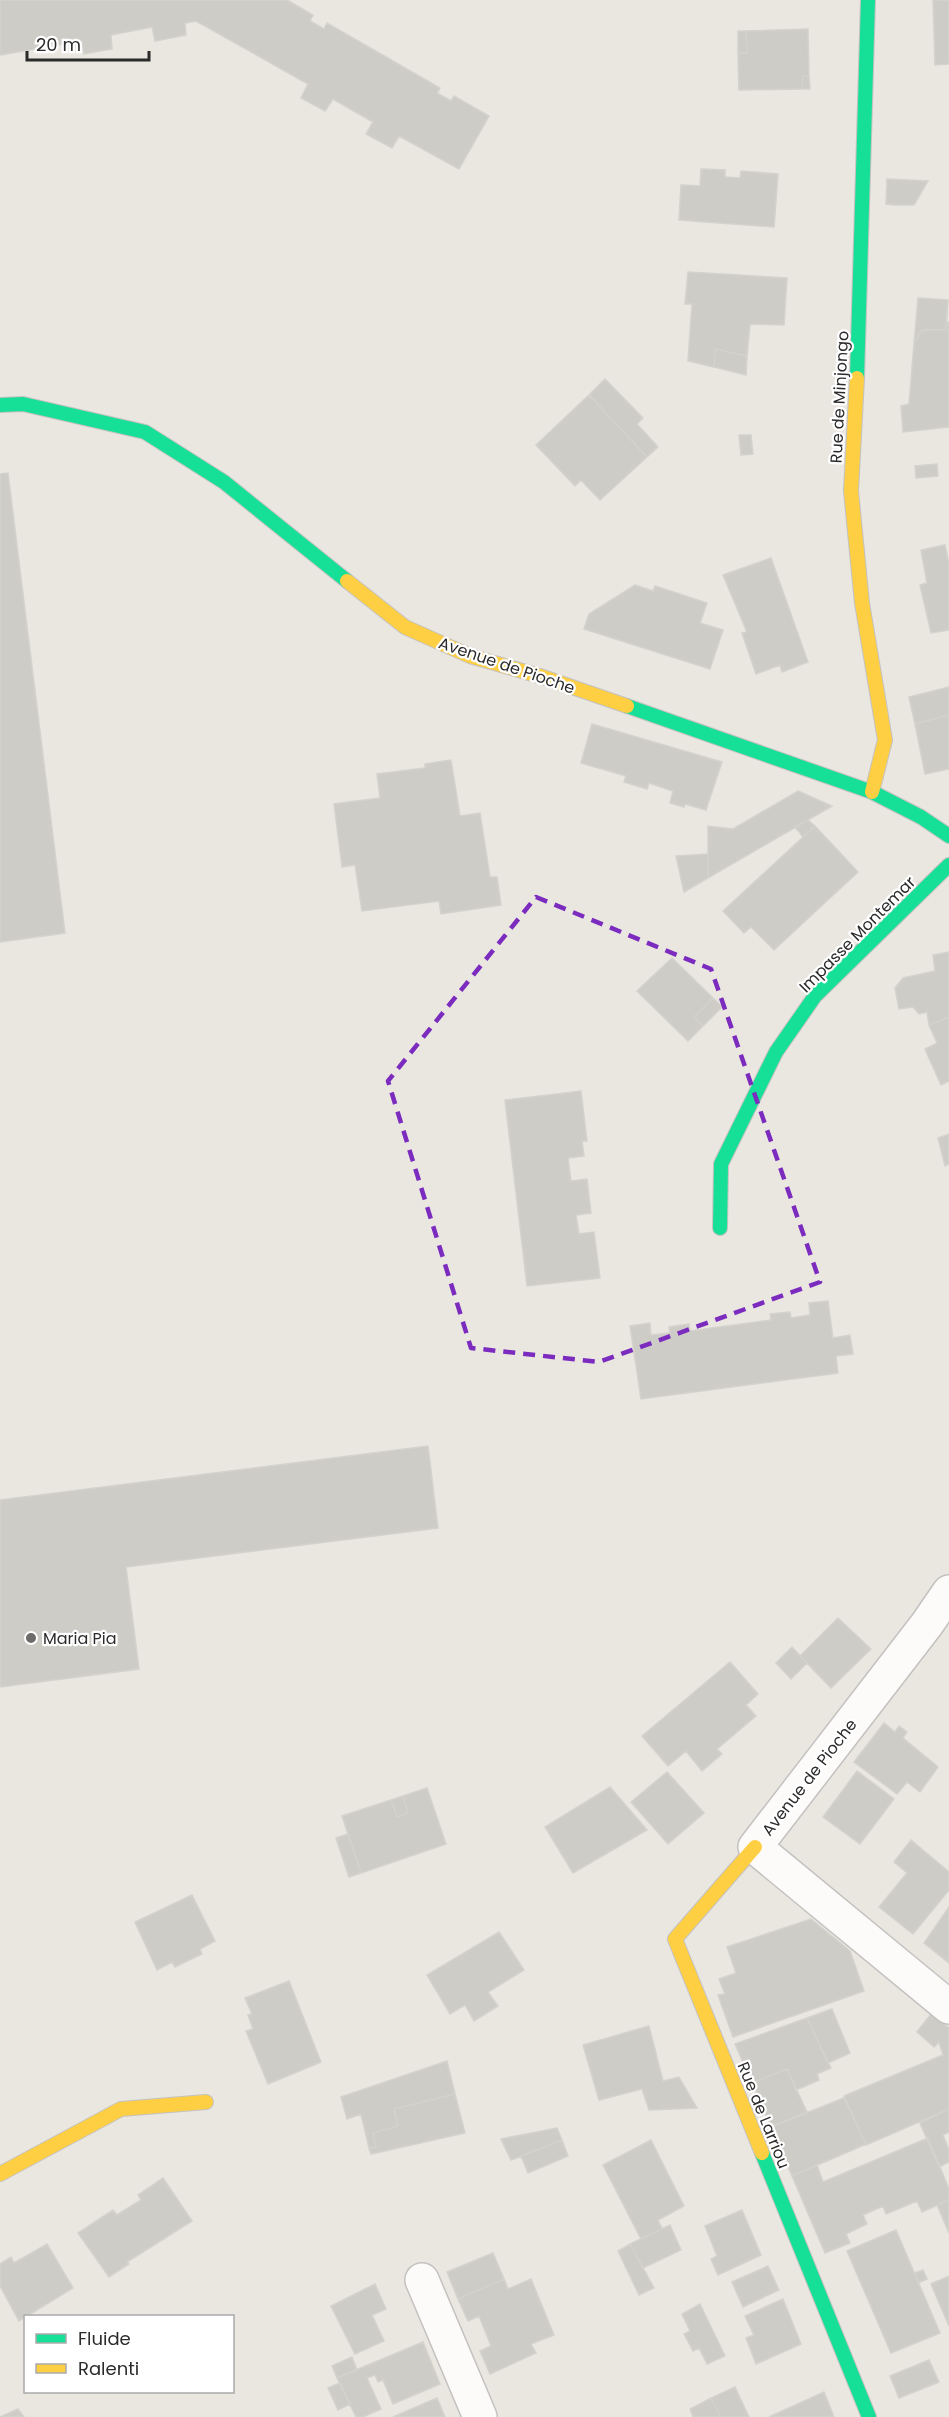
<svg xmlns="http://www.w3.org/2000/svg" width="949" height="2417" viewBox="0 0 949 2417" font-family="Poppins,sans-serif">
	<rect width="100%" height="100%" fill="#eae6e0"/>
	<path fill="#ceccc7" stroke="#d4d2cd" stroke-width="1.5" d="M0,0H287L313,15L310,21L324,29L327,23L440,88L437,93L451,101L454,96L489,116L459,169L399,136L392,148L366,134L373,122L333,99L325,111L301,98L308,84L196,21L185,23L186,35L155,41L152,27L111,35L112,49L84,54L82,41L0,55Z
		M933,0H949V64L935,65Z
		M808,29L809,76H803L802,89L739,90L738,53H747L746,31Z
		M738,31H746L747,53H738Z
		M803,76H809L810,89H802Z
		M701,169L725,170V177L740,178L741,171L778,174L774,227L679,220L681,185L700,186Z
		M887,179L928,181L914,205H894L886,204Z
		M688,272L787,278L784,325L750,324L747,356L715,349L714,367L688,361L692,304H685Z
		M918,298L948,300L946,330H922L914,344Z
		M949,322V427L903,432L901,406L909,404L914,344L922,330H946V323Z
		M715,349L747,356L746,375L714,367Z
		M605,379L643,418L637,424L658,447L647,457L589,395Z
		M589,395L647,457L600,500L581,480L575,486L536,445Z
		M739,435H751L753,454L741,455Z
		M937,464L938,476L916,478L915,466Z
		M8,473L65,933L0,942V474Z
		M945,545L949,564V630L931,633L920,585L927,583L921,550Z
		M771,558L808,662L782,672L780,665L756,674L742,633L747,632L723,575Z
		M635,585L653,591L655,586L707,603L700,623L723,630L710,669L584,629L589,614Z
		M949,687V715L915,724L909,697Z
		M949,715V769L925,774L915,724Z
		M592,724L722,762L706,810L685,804L684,807L670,803L673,791L649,783L647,789L624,782L626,776L581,763Z
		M451,760L460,816L480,813L490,877H497L501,905L441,914L439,901L362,911L355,865L342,867L334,804L380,798L377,774L425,768V764Z
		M798,791L832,806L708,878V826L733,829Z
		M808,820L815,826L803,837L795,827Z
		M815,826L858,872L774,950L751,927L744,933L723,911Z
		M708,854V878L684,892L676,856Z
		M949,952V1017L929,1025L927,1012L919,1014L913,1007L899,1009L895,988L903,978L935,971L933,955Z
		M672,958L713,998L694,1017L703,1026L688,1041L637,991Z
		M713,998L722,1007L703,1026L694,1017Z
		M949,1017V1081L941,1085L925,1049L937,1043L929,1025Z
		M581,1091L587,1141H582L584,1156L568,1158L571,1181L587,1179L591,1213L576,1215L579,1234L594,1232L600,1278L527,1286L505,1100Z
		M949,1134V1164L945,1166L938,1138Z
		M828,1301L833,1338L850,1335L853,1354L836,1356L838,1373L641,1399L630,1326L650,1323L651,1335L670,1333L669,1327L689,1324L690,1331L771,1320L770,1314L790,1312L791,1318L810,1315L809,1303Z
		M428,1446L438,1528L126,1567L139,1669L0,1687V1500Z
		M838,1618L871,1649L831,1688L800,1656Z
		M792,1647L807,1663L791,1679L776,1663Z
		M730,1662L758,1694L746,1705L756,1716L717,1749L722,1754L702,1771L686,1751L668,1766L642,1736Z
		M884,1723L895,1732L899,1726L907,1732L903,1738L938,1767L920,1792L907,1782L897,1794L854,1762Z
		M857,1771L894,1799L860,1844L823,1817Z
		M667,1772L704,1813L668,1844L631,1802Z
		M610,1787L647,1830L573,1873L545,1827Z
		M427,1788L446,1844L361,1873L342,1816L391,1800L397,1817L408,1813L403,1796Z
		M403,1796L408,1813L397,1817L391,1800Z
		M348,1834L361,1873L349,1877L336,1838Z
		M911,1840L949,1872V1890L913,1934L879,1907L907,1873L894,1862Z
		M192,1895L215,1941L200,1949L202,1954L175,1967L172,1962L157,1970L135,1922Z
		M949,1907V1963L924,1943Z
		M811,1919L850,1951L864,1991L733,2037L718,1995L725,1994L719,1979L736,1973L727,1947Z
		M499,1932L524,1970L488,1992L498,2006L474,2021L465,2005L450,2014L427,1975Z
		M289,1981L321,2062L268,2084L246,2031L253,2029L248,2015L252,2014L245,1998Z
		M832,2009L850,2053L828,2063L807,2018Z
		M931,2014L949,2028V2109L866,2145L844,2096L943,2055L939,2042L934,2047L917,2032Z
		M807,2018L831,2068L817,2074L819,2080L796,2090L787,2069L752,2083L735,2044Z
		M649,2026L663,2081L679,2077L697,2108L649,2110L642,2089L599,2100L583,2045Z
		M447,2061L455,2094L394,2109L398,2126L373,2133L376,2147L369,2148L361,2114L347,2119L341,2097Z
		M787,2069L807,2112L771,2127L752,2083Z
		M455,2094L465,2133L371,2154L369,2148L376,2147L373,2133L398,2126L394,2109Z
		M844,2098L866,2144L792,2176L771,2127Z
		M949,2109V2132L943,2135L949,2150V2162L939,2167L920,2123Z
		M557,2128L562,2140L511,2160L501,2139Z
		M928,2138L949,2189V2200L922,2212L917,2201L886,2214L883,2206L863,2215L867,2224L846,2234L850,2243L825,2253L792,2176L817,2165L823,2182Z
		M562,2140L568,2156L528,2173L521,2156Z
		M651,2140L684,2206L658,2220L662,2229L641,2239L603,2165Z
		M163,2178L192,2221L127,2262L129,2264L109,2277L78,2233L113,2210L117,2215L141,2200L138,2195Z
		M949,2200V2233L937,2205Z
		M742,2210L761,2255L718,2275L711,2259L717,2256L705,2226Z
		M670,2225L681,2250L643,2268L630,2244Z
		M896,2230L940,2333L891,2353L847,2251Z
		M47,2244L73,2288L19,2321L0,2286V2264L11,2257L14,2263Z
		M630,2244L654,2288L639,2295L618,2251Z
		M493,2253L504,2279L458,2299L447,2272Z
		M768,2266L779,2290L743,2307L732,2282Z
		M923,2270L927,2279L918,2283L915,2273Z
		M949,2276V2326L931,2284Z
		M504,2279L508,2289L531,2279L554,2335L531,2344L536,2353L490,2374L480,2351L491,2346L479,2316L468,2321L458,2299Z
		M375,2284L386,2309L372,2315L384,2341L355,2354L331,2306Z
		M783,2299L801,2344L756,2364L746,2338L754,2335L745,2316Z
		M700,2304L725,2356L707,2364L699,2348L693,2351L684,2334L690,2331L682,2314Z
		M423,2342L440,2384L393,2404L383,2380L378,2382L375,2375L367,2378L381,2409L363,2417H356L337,2378Z
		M352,2357L357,2370L337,2378L332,2366Z
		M929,2360L939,2382L899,2398L890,2376Z
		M340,2383L350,2404L338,2410L328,2388Z
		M735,2387L749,2417H721L711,2398Z
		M824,2392L834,2417H769Z
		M437,2398L445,2417H393Z
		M711,2398L721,2417H693L690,2409Z
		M18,2409L24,2417H0Z"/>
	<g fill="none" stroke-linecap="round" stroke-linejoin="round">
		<g stroke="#c3c2c1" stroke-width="36">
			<path id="street" d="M949,1592L927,1624L755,1847L949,2007
				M422,2280L480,2417"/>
		</g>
		<g stroke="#c3c2c1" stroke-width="16">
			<path id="fast" d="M857,378L868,0
				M0,405L23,404L145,432L224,482L347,581
				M627,706L872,792L921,817L949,836
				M720,1228L721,1164L776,1052L815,996L949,865
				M762,2153L869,2417"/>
		</g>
		<g stroke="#c3c2c1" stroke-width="16">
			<path id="slow" d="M857,378L851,491L862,603L885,740L872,792
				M347,581L405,627L470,656L543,677L627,706
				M755,1847L675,1939L762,2153
				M0,2174L121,2109L206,2102"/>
		</g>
		<use href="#street" stroke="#fcfbfa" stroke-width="33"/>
		<use href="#fast" stroke="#16e098" stroke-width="14"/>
		<use href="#slow" stroke="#ffcf43" stroke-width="14"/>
	</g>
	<path fill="none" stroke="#7b2cbf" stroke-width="4.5" stroke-dasharray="12 8" stroke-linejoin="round" d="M536,897L711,969L820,1282L599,1362L471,1348L388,1081Z"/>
	<circle fill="#6e6c6a" stroke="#fff" stroke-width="2" cx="31" cy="1638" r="6"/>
	<g text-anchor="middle" stroke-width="4.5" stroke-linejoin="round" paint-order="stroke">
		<g font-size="16" fill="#2b2b2b" stroke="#fff">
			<text transform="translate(839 397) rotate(-87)" y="6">Rue de Minjongo</text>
			<text transform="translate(507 665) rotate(19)" y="6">Avenue de Pioche</text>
			<text transform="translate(857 934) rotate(-45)" y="6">Impasse Montemar</text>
			<text transform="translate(809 1777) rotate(-52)" y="6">Avenue de Pioche</text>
			<text transform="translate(764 2115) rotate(68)" y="6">Rue de Larriou</text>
		</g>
		<g font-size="16" fill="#2b2b2b" stroke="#fff" text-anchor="start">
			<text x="43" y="1644">Maria Pia</text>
		</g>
	</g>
	<rect x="24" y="2315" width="210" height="78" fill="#ffffff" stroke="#aaaaaa" stroke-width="1.5"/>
	<rect x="36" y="2334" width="30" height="9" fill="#16e098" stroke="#aaaaaa" stroke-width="1.5"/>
	<text x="78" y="2345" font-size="18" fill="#2b2b2b">Fluide</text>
	<rect x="36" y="2364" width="30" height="9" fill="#ffcf43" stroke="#aaaaaa" stroke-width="1.5"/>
	<text x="78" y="2375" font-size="18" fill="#2b2b2b">Ralenti</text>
	<path d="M27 51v9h122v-9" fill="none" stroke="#2b2b2b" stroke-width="3"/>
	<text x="36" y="51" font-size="18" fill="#2b2b2b" stroke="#ffffff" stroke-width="4.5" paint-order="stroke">20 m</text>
</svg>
